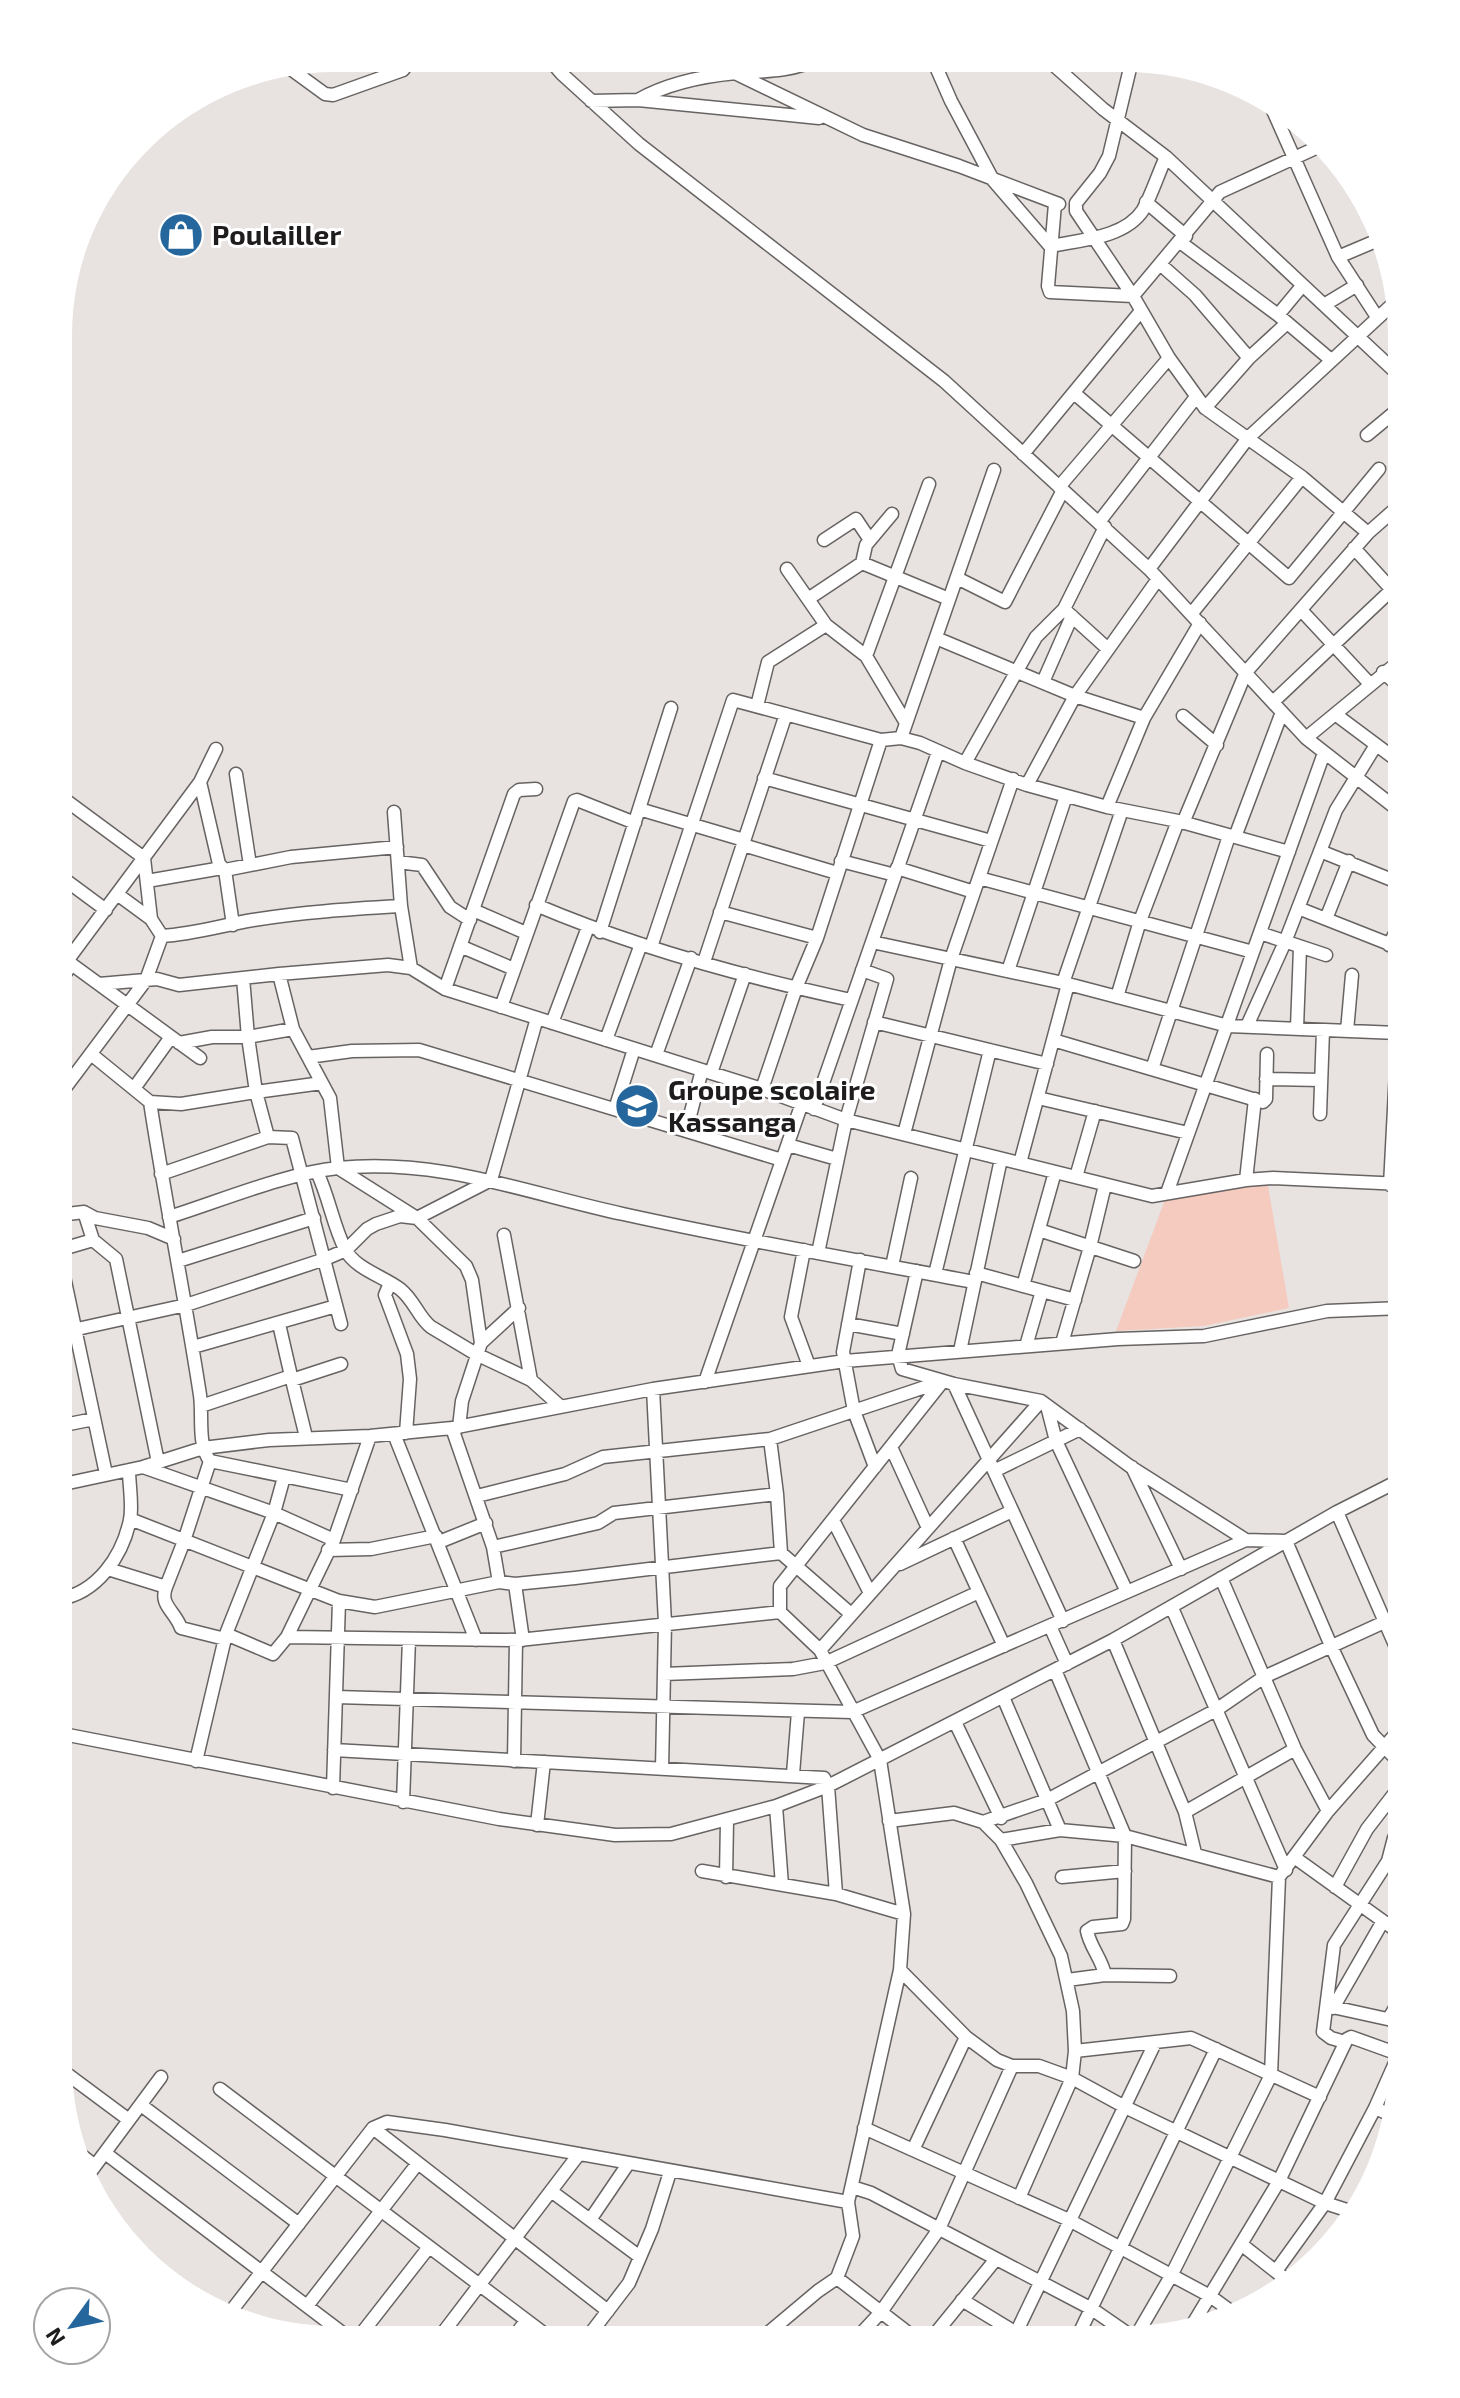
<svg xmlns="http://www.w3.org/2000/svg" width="1460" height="2398" viewBox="0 0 1460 2398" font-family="'Exo 2',sans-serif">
	<rect width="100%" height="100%" fill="#e8e3e1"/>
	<path fill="#f4cbbe" d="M1267,1180L1289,1308L1204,1326L1116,1331L1166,1197Z"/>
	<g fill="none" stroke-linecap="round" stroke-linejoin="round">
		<g stroke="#676362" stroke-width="15">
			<path id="minor" d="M387,58L403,70
				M549,59L562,74L639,144L944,381L1149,569L1306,738L1402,813
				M706,59L863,135L959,166L1059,204
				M933,60L951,101L993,180L1050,246C1080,240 1125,238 1143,210C1152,194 1158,174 1166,157
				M1048,60L1103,109L1166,157L1402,378
				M1132,60L1109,156L1100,173L1076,203V211L1133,296L1169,358L1205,408L1302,477L1368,533
				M288,67L325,94L333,95L403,70L412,58
				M638,100C666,84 704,76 736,73C763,71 792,72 817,59
				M591,101L638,100L819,118
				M1271,106L1338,257L1377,317
				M1146,202L1186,236
				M1055,204L1048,286L1050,292L1133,296L1220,192L1318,147
				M1180,242L1278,315L1331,360
				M1338,257L1383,238
				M1160,264L1195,295L1249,358
				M1324,305L1357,285
				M1278,315L1302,286
				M1074,393L1289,578L1379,469
				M1205,408L1249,358L1287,323
				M1367,435L1402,406
				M1023,454L1141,311
				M1059,487L1169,358
				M1099,522L1196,397
				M824,540L856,519L870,540
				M1354,548L1402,601
				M862,563L949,599
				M787,569L826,625L866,656L906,723
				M1149,569L1248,438L1395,302
				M957,578L1005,602L1063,490
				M808,599L862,563L866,545L892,514
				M1301,610L1370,684
				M1066,611L1108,649
				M1192,613L1302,477
				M936,638L1075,696L1144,718
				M866,656L929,484
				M1383,672L1402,689
				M1043,682L1072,616
				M1273,702L1402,580
				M757,706L768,662L826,625
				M1335,714L1402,764
				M1183,716L1217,745
				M901,738L994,470
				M1306,738L1402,659
				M965,763L1036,637L1064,609L1105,527
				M236,774L250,865
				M764,778L991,841
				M200,782L219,864L225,870L233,925
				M1027,785L1075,696L1158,579
				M60,796L144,858L151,919
				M1107,807L1144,718L1200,623
				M639,809L744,840
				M394,812L401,906L411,968
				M1183,823L1246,672L1368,533L1402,503
				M1235,837L1282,712
				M743,845L837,873
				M1320,851L1402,884
				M841,861L895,875
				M398,862L422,865L450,907L470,920
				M897,868L974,892
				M225,870L291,857L397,847
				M60,876L106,910
				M979,878L1253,952
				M147,881L222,868
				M117,894L151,919L162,936
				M536,905C637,948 744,977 851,1000
				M1298,908L1402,949
				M473,910L526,933
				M720,912L817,938
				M1326,919L1349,861
				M600,932L671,708
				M1260,933L1326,955
				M162,936C194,934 223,925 253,920C302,912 352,909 401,906
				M872,942L1068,984L1228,1026L1398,1033
				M1389,945L1402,920
				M460,946L514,969
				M651,947L733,700L881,740L901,738L920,743L965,763L1027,785L1107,807L1178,821L1289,852
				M59,955L200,1058
				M67,961L200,782L216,749
				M704,962L786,714
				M1008,971L1066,796
				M279,974L293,1029L330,1098L338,1168
				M243,978L248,1037L293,1029
				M59,982L72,964
				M1063,983L1122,810
				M99,984L157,979L179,985L279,974L388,965L411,968L445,989L762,1089L846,1120L1152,1196L1246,1180L1273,1178L1402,1184
				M445,989L514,794L519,790L536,789
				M1117,997L1140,921L1178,821
				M501,1007L574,801L577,800L635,823
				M874,1022L1047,1064
				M552,1023L588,927
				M1247,1026L1285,942L1336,810L1376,745
				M1297,1028L1300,948
				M1347,1031L1352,975
				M606,1040L641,944
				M1053,1040L1263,1102L1266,1099L1267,1054
				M179,1043L212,1037H248L256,1092L322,1083
				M91,1054L150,1102L181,1104L256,1092L268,1137
				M656,1055L691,958
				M308,1057L352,1051L419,1050L782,1160
				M1152,1069L1229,836
				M711,1073L745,974
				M1266,1079L1321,1080
				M135,1087L171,1037
				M762,1089L796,988L817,938L881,740
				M59,1096L146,980L162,936
				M1038,1098L1188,1133
				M150,1102C165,1200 185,1297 200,1395C203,1416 197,1444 210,1461L352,1490
				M615,1109L634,1049
				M814,1109L938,752
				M1320,1114L1323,1030
				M686,1131L702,1070
				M904,1134L951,959L1013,779
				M788,1145L837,1159
				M1020,1163L1068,984
				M338,1168L417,1218L466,1266L472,1280L481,1343
				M317,1172C329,1197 333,1225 345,1249C355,1269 383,1276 400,1289C415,1301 418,1317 431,1327L476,1354L531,1380L560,1406
				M161,1174L268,1137L292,1138L341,1324
				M1076,1177L1095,1111
				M1246,1180L1255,1099
				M1390,1185L1398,1033L1402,1001
				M1167,1193L1324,753
				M84,1212L93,1240L116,1259L158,1462
				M59,1215L84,1212L95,1218L148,1228L174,1239
				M169,1217C220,1201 287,1173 338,1168C442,1158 525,1193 623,1214C740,1240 857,1260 974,1282
				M1039,1230L1134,1261
				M504,1235L531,1380
				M59,1250L93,1240
				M804,1250L791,1317L809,1366
				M59,1253L106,1474
				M818,1253L846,1120L887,979L862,970
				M860,1260L843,1352L854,1411L875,1467
				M178,1261L314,1218
				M892,1266L911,1178
				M917,1271L898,1355L902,1369L954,1384L1041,1401L1131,1467L1246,1540
				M976,1273L1075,1300
				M935,1274L990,1050
				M390,1283L385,1295L407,1354L410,1379L406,1433
				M1023,1286L1055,1172
				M279,1324L291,1376
				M848,1324L903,1334
				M59,1333L186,1305L325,1259L346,1250L367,1229L376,1224L400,1216L417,1218L491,1180L537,1018
				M1062,1343L1090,1247L1105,1185
				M1026,1346L1042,1291
				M193,1347L336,1306
				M960,1351L1001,1159
				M292,1380L341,1364
				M705,1382L802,1103
				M954,1384L1063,1621
				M653,1389L665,1623L662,1769
				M201,1406L291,1376L306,1437
				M1047,1406L1056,1441L1127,1592
				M59,1426L94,1419
				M459,1427L462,1401L481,1343L519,1308
				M452,1428L493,1547L499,1582
				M394,1434L476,1640
				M770,1439L777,1494L781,1553L851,1614
				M891,1447L928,1528
				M143,1467L274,1513L334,1540
				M1132,1467L1181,1569
				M994,1471L1080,1429
				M59,1485L143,1467L203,1448L269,1440L370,1436L452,1428L653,1389L845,1361L1118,1339L1204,1336L1327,1311L1402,1308
				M477,1496L565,1474L603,1457L770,1439L943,1381L780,1586V1612L820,1650L880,1760L904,1914L900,1970L848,2202L853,2236L837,2278L818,2291L761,2339
				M59,1511V1507
				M1337,1512L1402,1661
				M130,1519L339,1601L375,1607L499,1582L515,1584L575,1578L781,1553
				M833,1520L870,1593
				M954,1538L1004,1646
				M439,1542L486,1523
				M493,1547L598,1523L614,1513L777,1494
				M328,1550L371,1549L436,1536
				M900,1564L1012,1511
				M108,1569L166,1587L184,1541L210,1461
				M1221,1578L1295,1749L1328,1811
				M515,1584L523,1640
				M166,1587C159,1605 175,1611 181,1628L225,1639
				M59,1599C97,1593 122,1557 130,1520C133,1505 129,1485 129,1470
				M1172,1608L1286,1870
				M1050,1626L1067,1664
				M59,1627L61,1599
				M226,1634L273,1654L287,1637L334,1540L370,1436
				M287,1637L519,1640L780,1612
				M1113,1640L1185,1812L1195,1853
				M820,1650L1041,1401
				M1055,1670L1125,1836L1124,1919L1122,1924L1093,1927L1087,1931C1090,1947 1102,1959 1105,1975
				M664,1674L793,1669L825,1663L979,1592
				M336,1697L852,1712L1246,1540L1286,1541L1332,1648L1373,1735L1401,1764
				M1003,1697L1060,1830
				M955,1722L1001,1818
				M58,1733L499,1819L615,1835L671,1834L776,1806L828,1786L1113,1640L1337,1512L1402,1479
				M334,1750L824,1778L828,1786L836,1894
				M196,1761L226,1634L274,1513L284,1477
				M514,1761L516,1640
				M793,1774L798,1712
				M333,1788L339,1601
				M403,1802L409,1639
				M776,1806L782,1885
				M1185,1812L1295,1749
				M889,1821L954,1813L983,1822L1047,1800L1216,1710L1264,1677L1402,1614
				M983,1822L1001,1840L1026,1883L1061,1956L1073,2011L1075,2051
				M537,1825L544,1762
				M1001,1840L1060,1830L1125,1836L1279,1877
				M1294,1857L1401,1934
				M1388,1861L1401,1871
				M702,1871L836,1894L904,1914
				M726,1877L727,1821
				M1062,1877L1125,1871
				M1335,1887L1367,1829L1401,1785
				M900,1970L966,2037L997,2060L1012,2066H1039L1072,2078L1125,2107L1325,2203L1356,2213
				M1067,1980L1105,1975L1170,1976
				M1328,2006L1401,2022
				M1333,2008L1383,1921
				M1389,2018L1401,1998
				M1345,2042L1331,2038L1323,2032L1334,1945L1388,1861L1394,1838L1401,1830
				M59,2068L129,2120
				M220,2089L550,2338
				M141,2105L299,2224
				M1375,2108L1393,2116
				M373,2128L608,2311
				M864,2128L1069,2220L1210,2296L1236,2315
				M913,2150L966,2037
				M76,2151L95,2166
				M105,2153L349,2338
				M86,2178L161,2077
				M852,2187L871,2193L1092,2309L1134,2338
				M551,2191L640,2257
				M1019,2198L1072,2078L1075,2051L1191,2038L1320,2097
				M590,2220L628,2164
				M1241,2244L1284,2278
				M155,2268L187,2291
				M1276,2271L1325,2203L1375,2108L1399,2054
				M837,2278L916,2339
				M962,2300L1028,2340
				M307,2306L418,2163
				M232,2310L373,2128L387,2122L445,2130L848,2202
				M1191,2327L1279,2181L1347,2039L1351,2037L1401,2055
				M1016,2333L1155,2043
				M358,2338L429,2247
				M439,2338L579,2154
				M513,2338L526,2321
				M587,2338L629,2283L652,2229L670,2172
				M1135,2338L1171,2276L1271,2075L1279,1877L1328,1811L1401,1728
				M856,2339L881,2312L939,2229L1012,2066
				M931,2339L996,2259
				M1076,2340L1216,2049"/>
		</g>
		<use href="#minor" stroke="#fff" stroke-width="12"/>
	</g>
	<defs>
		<g id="shop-disc" transform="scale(2.3)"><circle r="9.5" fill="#25669c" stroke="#fff"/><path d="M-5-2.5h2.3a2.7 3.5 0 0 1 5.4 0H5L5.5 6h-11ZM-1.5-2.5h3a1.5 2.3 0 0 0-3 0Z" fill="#fff"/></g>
		<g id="school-disc" transform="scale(2.3)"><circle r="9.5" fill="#25669c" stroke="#fff"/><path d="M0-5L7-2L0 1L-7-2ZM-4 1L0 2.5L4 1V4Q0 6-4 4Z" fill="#fff"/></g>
	</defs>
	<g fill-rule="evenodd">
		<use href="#shop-disc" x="181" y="235"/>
		<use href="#school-disc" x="637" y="1106"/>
	</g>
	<g text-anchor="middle" stroke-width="6" stroke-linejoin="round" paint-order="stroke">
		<g font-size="28" font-weight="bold" fill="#1e1c1c" stroke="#fff" text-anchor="start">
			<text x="212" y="245">Poulailler</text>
			<text x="668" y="1100">Groupe scolaire<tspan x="668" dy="32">Kassanga</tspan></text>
		</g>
	</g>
	<path d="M0 0H1460V2398H0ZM335 72H1125A263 263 0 0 1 1388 335V2063A263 263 0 0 1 1125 2326H335A263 263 0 0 1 72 2063V335A263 263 0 0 1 335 72Z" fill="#fff" fill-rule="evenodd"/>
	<g transform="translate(72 2326) rotate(237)"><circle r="38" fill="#ffffff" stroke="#a5a4a4" stroke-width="2"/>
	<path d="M0-6L14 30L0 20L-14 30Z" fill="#25669c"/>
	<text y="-12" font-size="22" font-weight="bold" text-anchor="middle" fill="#1e1c1c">N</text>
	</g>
</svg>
